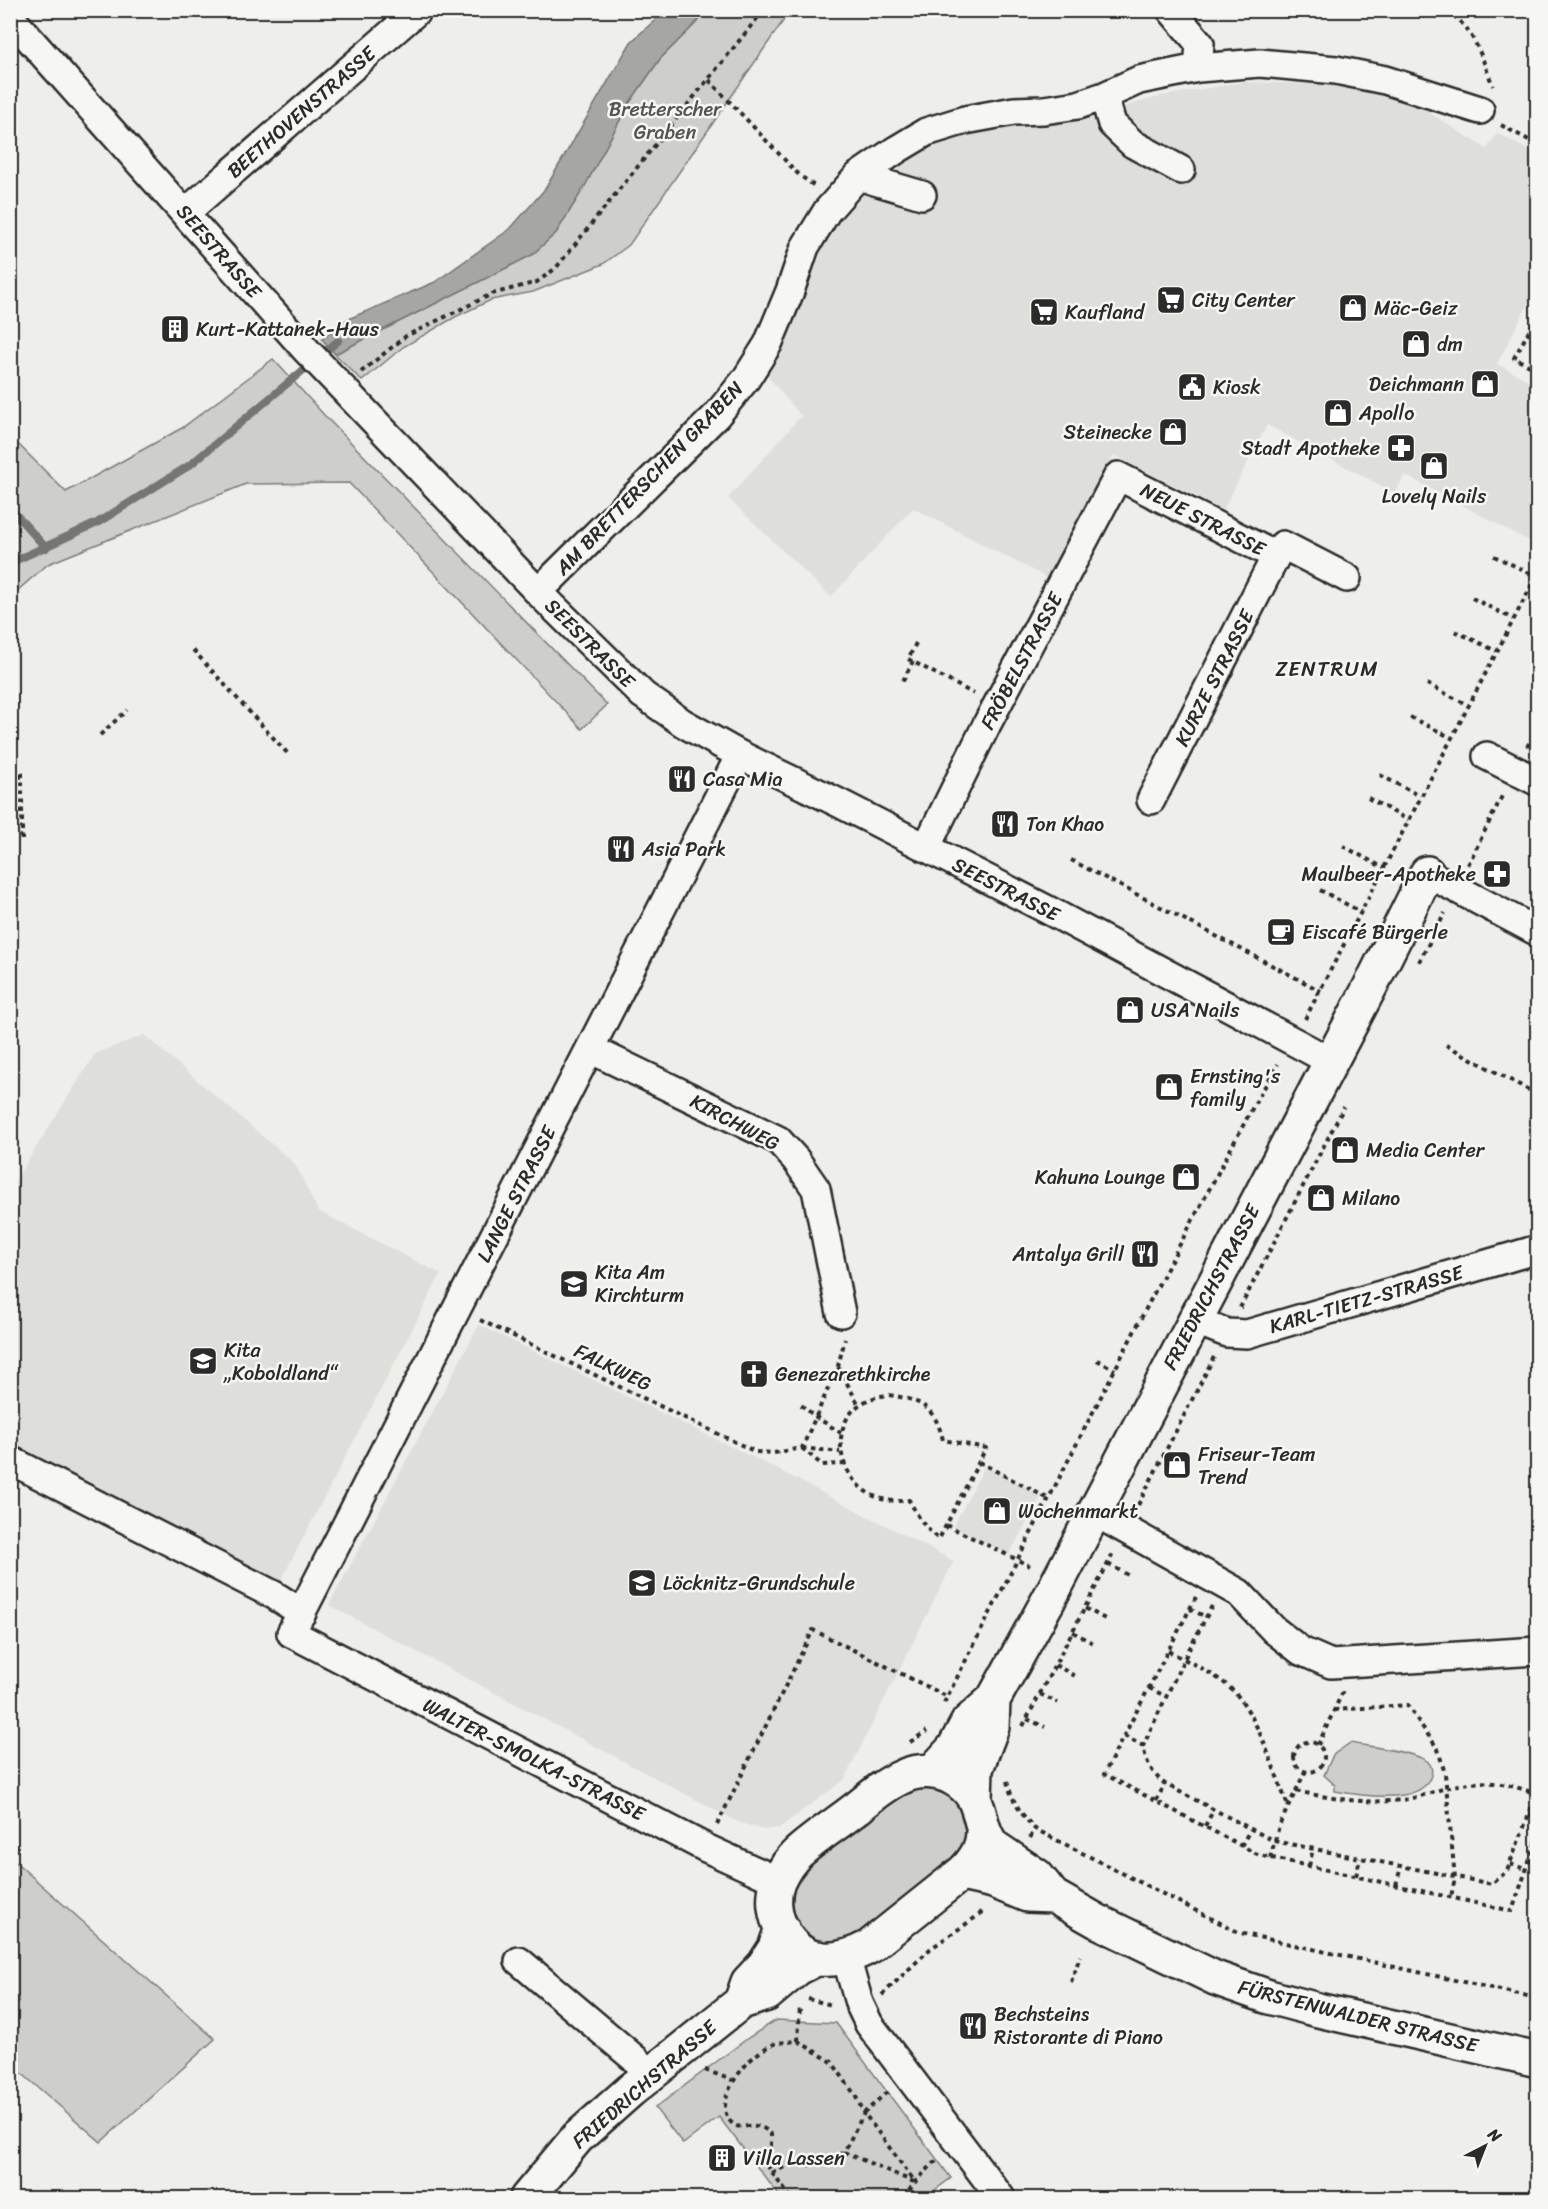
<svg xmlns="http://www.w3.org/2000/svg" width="1548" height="2209" viewBox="0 0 1548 2209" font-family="Sriracha,sans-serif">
	<rect width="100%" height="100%" fill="#eeeeea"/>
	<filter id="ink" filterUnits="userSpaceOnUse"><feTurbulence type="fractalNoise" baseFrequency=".0167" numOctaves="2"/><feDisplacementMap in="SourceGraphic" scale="12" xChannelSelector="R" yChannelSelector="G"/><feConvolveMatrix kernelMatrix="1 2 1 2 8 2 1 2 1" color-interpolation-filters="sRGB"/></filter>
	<g filter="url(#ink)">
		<path fill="#dededb" d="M1244,82L1346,85L1406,98L1487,149L1497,133L1537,155V287L1497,364L1537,385V545L1405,475L1395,493L1267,425L1223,510L1114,455L1051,580L913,508L831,597L728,498L801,416L765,373L785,341L834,222L910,155L953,132L986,125L1072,121L1162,96Z
			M144,1035L295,1164L318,1211L441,1274L278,1586L11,1448L10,1189L95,1054Z
			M479,1325L763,1462L954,1561L844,1780L779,1828L763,1830L738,1822L329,1605Z
			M985,1466L1042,1495L1009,1555L953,1527Z"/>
		<path fill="#cececa" stroke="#7c7c7a" stroke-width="1.5" d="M708,11H790L629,245L603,264L533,292L491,300L457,316L403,347L362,381L335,354L532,255L556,233L585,186L628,105L660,59Z
			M273,359L325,416L607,705L582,729L349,483L246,484L48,564L11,596V437L66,492L182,428Z
			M1350,1743C1366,1746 1416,1752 1427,1761C1432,1765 1433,1772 1430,1778C1419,1806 1357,1795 1335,1791V1785L1324,1775L1333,1755Z
			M924,1786C930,1787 937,1787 943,1789C968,1799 973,1830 961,1851L853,1937C844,1940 836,1943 826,1942C797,1939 786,1903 797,1880C800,1875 805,1870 809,1866L904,1794L914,1788Z
			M11,1858L215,2039L101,2142L11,2064Z
			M776,2020L836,2023L951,2178L924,2198H781L719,2117L683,2144L655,2108L748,2038Z"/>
		<path fill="#a6a6a3" stroke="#757573" stroke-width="1.5" d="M665,11H708L660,59L628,105L585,186L556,233L532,255L335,354L322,339L346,320L435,282L510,229L545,189L631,42Z"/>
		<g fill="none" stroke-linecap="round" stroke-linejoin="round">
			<path stroke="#757573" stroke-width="8" d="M10,508L46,548
				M10,563L97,523L190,465L338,341"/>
			<g stroke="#2b2b2b" stroke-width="32">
				<path id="minor" d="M1171,10L1200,44L1198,68
					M10,17L307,351L538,592L643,695L683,723L740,755L839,803L1046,909L1330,1061
					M1104,96L1112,124L1133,144L1181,170
					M858,176L922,195
					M185,213L418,10
					M538,592L716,416L746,379L768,344L790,291L805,247L827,211L858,176L896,150L926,132L965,120L1014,111L1044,110L1078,105L1104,96L1139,80L1198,68L1260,63L1336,70L1385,80L1480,110
					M740,755L291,1633L706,1848L778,1881
					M1487,756L1538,782
					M1151,800L1276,556
					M926,848L987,724L1118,476L1276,556L1283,545L1347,578
					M1427,873L1538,932
					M590,1049L778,1140L796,1160L816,1189L841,1313
					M1194,1320L1227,1333L1247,1334L1538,1249
					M10,1460L274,1595L302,1613
					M1094,1512L1239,1593L1274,1630L1301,1651L1331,1664L1538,1651
					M846,1957L859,2003L869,2024L1001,2198
					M519,1961L635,2059L650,2075"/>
			</g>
			<g stroke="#2b2b2b" stroke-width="38">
				<path id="major" d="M932,1772L954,1748L968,1722L993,1700L1049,1599L1370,987L1427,873
					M975,1799L976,1769L992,1727L993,1700
					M983,1831C983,1848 975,1860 963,1872L869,1947C854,1955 838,1961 821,1959C787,1955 766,1912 778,1882C783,1871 790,1860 799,1852C817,1836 838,1823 857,1808C871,1797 885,1784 902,1777C918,1769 938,1770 954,1779C987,1798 974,1824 994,1847L1037,1876L1053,1896L1097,1921L1215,1978L1269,1997L1318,2010L1538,2060
					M961,1874L993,1881L1027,1895L1053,1896
					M741,2002L748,1982L764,1965L775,1948L782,1928
					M527,2198L577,2138L631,2090L741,2002L767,1994L798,1968L818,1958"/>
			</g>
			<path stroke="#2b2b2b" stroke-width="4" stroke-dasharray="4.5 4.5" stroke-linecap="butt" d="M1446,10C1474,28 1481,56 1493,86
				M709,80L799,175L816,187
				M1501,125L1538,145
				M1538,315L1514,358L1538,370
				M361,372L406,336L492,294L537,282L556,268L764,10
				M1494,556L1536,576
				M1472,598L1513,619
				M1455,631L1496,651
				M916,643L908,659L974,694
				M193,650L289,755
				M903,681L913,661
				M1427,684L1468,705
				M1410,717L1450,737
				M100,735L127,710
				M1527,747L1538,727
				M10,775L22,777
				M1380,775L1420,796
				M1368,798L1408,820
				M10,811L22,812
				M10,838L22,836
				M22,840V772
				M1343,846L1384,868
				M1071,860L1321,991
				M1468,865L1503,794
				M1320,890L1361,912
				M1419,962L1445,913
				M1305,1019L1538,573
				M1446,1045L1538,1095
				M1240,1308L1344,1107
				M480,1320L756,1452L774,1453L802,1448L838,1366L845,1339
				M1097,1360L1115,1370
				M838,1367L859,1405
				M889,1395C921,1400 935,1407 943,1440L986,1448L939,1539C924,1528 918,1516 909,1500C835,1513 811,1401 889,1395Z
				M801,1405L816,1417L841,1433
				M802,1448L822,1465L844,1464
				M802,1448L840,1452
				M979,1462L1049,1499
				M1138,1505L1214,1357
				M946,1525L1030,1566
				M1108,1564L1128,1575
				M1196,1597L1104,1774L1259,1855L1512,1911L1538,1836
				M1212,1606L1184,1659L1143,1746C1146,1762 1152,1774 1165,1784L1274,1841L1492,1884L1507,1871L1538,1791
				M1085,1608L1105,1619
				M1190,1609L1206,1617
				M1073,1632L1093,1643
				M1168,1651C1193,1664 1224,1677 1241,1700C1263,1731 1274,1771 1288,1806
				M1055,1665L1075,1676
				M1149,1688L1167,1697
				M1040,1694L1058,1703
				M944,1703L1153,1295L1254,1105L1278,1064
				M1334,1710L1407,1705L1438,1749L1445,1774L1455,1878L1451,1897
				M1027,1719L1045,1727
				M1023,1726L1114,1552
				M1124,1736L1143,1746
				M910,1742L927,1731
				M1294 1757a15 15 0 1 1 30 0a15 15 0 1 1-30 0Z
				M1318,1745L1343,1691
				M1007,1781C1012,1801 1021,1814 1035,1829L1240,1933L1532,1997L1538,2002
				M1296,1791C1333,1799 1364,1804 1402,1800C1417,1798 1432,1792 1446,1788C1481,1778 1503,1782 1537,1794
				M1156,1801L1165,1784
				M1529,1814L1538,1816
				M717,1825L813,1630L946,1696
				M1205,1826L1213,1811
				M1030,1838L1035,1829
				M1241,1846L1250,1830
				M1270,1858L1279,1826L1305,1772
				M1510,1864L1526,1869
				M1309,1866L1313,1849
				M1356,1876L1360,1858
				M1396,1885L1401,1867
				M1071,1982L1080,1956
				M882,1995L930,1949L979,1915L984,1909
				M808,1999L832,2005
				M798,2041L832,2062L855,2095L864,2113L844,2152L827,2160L808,2165H789L772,2173L763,2158L771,2145V2134C753,2116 741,2135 730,2121C712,2100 747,2058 766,2048C776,2042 786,2042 798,2041Z
				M798,2041L800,2006
				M705,2070L732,2080
				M887,2092L864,2113L915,2182
				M844,2152L914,2182
				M772,2173L791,2198
				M904,2198L915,2182L939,2158"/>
			<use href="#minor" stroke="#f6f6f2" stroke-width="27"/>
			<use href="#major" stroke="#f6f6f2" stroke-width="33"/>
		</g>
	</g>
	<defs>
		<g id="supermarket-square" transform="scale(1.5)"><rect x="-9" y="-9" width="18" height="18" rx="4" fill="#2b2b2b" stroke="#f6f6f2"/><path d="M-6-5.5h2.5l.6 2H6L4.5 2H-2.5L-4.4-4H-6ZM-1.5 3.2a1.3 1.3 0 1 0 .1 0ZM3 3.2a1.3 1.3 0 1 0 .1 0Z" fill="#fff"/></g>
		<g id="shop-square" transform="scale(1.5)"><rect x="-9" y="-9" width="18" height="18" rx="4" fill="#2b2b2b" stroke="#f6f6f2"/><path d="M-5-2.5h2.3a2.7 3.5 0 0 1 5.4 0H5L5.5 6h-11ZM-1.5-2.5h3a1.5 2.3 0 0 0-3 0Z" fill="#fff"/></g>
		<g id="building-square" transform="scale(1.5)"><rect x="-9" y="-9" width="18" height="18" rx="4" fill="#2b2b2b" stroke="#f6f6f2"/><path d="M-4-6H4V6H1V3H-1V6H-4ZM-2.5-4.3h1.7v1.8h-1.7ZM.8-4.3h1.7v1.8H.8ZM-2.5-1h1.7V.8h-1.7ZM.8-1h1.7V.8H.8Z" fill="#fff"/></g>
		<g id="civic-square" transform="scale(1.5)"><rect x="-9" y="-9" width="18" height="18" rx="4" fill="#2b2b2b" stroke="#f6f6f2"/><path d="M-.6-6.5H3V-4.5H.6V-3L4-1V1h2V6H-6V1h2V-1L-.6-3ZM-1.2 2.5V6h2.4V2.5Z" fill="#fff"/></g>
		<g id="pharmacy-square" transform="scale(1.5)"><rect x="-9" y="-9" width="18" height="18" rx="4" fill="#2b2b2b" stroke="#f6f6f2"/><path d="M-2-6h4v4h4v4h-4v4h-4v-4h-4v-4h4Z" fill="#fff"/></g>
		<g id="restaurant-square" transform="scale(1.5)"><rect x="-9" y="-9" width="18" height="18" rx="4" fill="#2b2b2b" stroke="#f6f6f2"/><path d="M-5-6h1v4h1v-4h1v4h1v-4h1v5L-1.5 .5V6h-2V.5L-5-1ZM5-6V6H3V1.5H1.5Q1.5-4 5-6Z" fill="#fff"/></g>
		<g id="cafe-square" transform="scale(1.5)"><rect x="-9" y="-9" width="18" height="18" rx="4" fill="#2b2b2b" stroke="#f6f6f2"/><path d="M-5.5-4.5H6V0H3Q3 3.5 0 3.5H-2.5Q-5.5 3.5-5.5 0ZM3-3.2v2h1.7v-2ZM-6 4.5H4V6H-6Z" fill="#fff"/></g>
		<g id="school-square" transform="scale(1.5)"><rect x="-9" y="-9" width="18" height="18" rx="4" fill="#2b2b2b" stroke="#f6f6f2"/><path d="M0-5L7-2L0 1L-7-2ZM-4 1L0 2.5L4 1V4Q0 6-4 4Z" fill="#fff"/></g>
		<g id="church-square" transform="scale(1.5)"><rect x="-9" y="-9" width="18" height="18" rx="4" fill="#2b2b2b" stroke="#f6f6f2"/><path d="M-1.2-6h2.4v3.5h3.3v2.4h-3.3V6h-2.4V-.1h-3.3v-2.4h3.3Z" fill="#fff"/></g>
	</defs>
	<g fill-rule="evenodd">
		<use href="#supermarket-square" x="1171" y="300"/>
		<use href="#shop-square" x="1353" y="308"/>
		<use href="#supermarket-square" x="1044" y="312"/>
		<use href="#building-square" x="175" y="329"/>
		<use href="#shop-square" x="1416" y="344"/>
		<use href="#shop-square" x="1485" y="384"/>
		<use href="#civic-square" x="1192" y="387"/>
		<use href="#shop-square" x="1338" y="413"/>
		<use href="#shop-square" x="1173" y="432"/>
		<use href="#pharmacy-square" x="1401" y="448"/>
		<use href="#shop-square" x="1434" y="466"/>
		<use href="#restaurant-square" x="682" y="779"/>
		<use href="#restaurant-square" x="1005" y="824"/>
		<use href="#restaurant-square" x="621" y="849"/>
		<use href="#pharmacy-square" x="1497" y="874"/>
		<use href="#cafe-square" x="1281" y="932"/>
		<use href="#shop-square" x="1130" y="1010"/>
		<use href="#shop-square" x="1169" y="1087"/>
		<use href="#shop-square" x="1345" y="1150"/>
		<use href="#shop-square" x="1186" y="1177"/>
		<use href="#shop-square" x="1321" y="1198"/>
		<use href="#restaurant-square" x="1145" y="1254"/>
		<use href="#school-square" x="574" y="1284"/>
		<use href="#school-square" x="203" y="1361"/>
		<use href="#church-square" x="754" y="1374"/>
		<use href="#shop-square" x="1177" y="1465"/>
		<use href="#shop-square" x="997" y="1511"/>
		<use href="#school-square" x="642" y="1583"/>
		<use href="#restaurant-square" x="973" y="2026"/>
		<use href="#building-square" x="722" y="2158"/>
	</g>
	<g text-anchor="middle" stroke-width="5" stroke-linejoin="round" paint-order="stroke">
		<g font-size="20" fill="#545453" stroke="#f6f6f2">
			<text x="665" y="116">Bretterscher<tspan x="665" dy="23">Graben</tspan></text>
		</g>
		<g font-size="20" fill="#2b2b2b" stroke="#f6f6f2">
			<text transform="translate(301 112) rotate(-41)" y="7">BEETHOVENSTRASSE</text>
			<text transform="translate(219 251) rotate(49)" y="7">SEESTRASSE</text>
			<text transform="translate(649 478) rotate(-46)" y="7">AM BRETTERSCHEN GRABEN</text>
			<text transform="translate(1203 519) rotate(27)" y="7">NEUE STRASSE</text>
			<text transform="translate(590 643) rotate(45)" y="7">SEESTRASSE</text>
			<text transform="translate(1021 661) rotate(-62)" y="7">FRÖBELSTRASSE</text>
			<text transform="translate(1214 678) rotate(-63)" y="7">KURZE STRASSE</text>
			<text transform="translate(1006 889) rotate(27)" y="7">SEESTRASSE</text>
			<text transform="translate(735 1122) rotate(28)" y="7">KIRCHWEG</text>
			<text transform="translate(516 1194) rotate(-63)" y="7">LANGE STRASSE</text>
			<text transform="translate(1211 1287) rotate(-62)" y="7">FRIEDRICHSTRASSE</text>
			<text transform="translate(1366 1299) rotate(-16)" y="7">KARL-TIETZ-STRASSE</text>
			<text transform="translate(613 1367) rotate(26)" y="7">FALKWEG</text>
			<text transform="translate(534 1759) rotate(27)" y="7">WALTER-SMOLKA-STRASSE</text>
			<text transform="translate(1358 2016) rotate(14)" y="7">FÜRSTENWALDER STRASSE</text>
			<text transform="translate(644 2084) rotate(-41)" y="7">FRIEDRICHSTRASSE</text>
		</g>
		<g font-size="20" fill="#2b2b2b" stroke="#f6f6f2" text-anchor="start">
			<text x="1192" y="307">City Center</text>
			<text x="1374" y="315">Mäc-Geiz</text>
			<text x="1065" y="319">Kaufland</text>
			<text x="196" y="336">Kurt-Kattanek-Haus</text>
			<text x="1437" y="351">dm</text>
			<text x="1464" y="391" text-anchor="end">Deichmann</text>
			<text x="1213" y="394">Kiosk</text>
			<text x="1359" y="420">Apollo</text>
			<text x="1152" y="439" text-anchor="end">Steinecke</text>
			<text x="1380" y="455" text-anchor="end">Stadt Apotheke</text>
			<text x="1434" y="503" text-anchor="middle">Lovely Nails</text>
			<text x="703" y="786">Casa Mia</text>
			<text x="1026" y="831">Ton Khao</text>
			<text x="642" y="856">Asia Park</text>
			<text x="1476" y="881" text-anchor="end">Maulbeer-Apotheke</text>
			<text x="1302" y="939">Eiscafé Bürgerle</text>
			<text x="1151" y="1017">USA Nails</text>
			<text x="1190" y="1083">Ernsting's<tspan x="1190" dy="23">family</tspan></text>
			<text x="1366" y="1157">Media Center</text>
			<text x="1165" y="1184" text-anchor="end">Kahuna Lounge</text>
			<text x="1342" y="1205">Milano</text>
			<text x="1124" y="1261" text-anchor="end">Antalya Grill</text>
			<text x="595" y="1279">Kita Am<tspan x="595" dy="23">Kirchturm</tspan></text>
			<text x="224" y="1357">Kita<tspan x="224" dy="23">„Koboldland“</tspan></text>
			<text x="775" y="1381">Genezarethkirche</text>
			<text x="1198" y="1461">Friseur-Team<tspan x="1198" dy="23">Trend</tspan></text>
			<text x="1018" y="1518">Wochenmarkt</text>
			<text x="663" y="1590">Löcknitz-Grundschule</text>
			<text x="994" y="2021">Bechsteins<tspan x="994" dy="23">Ristorante di Piano</tspan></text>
			<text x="743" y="2165">Villa Lassen</text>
		</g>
		<g font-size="21" letter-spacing="1.5" fill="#2b2b2b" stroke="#f6f6f2">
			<text x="1327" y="676">ZENTRUM</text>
		</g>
	</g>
	<rect width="1548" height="2209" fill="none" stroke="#f6f6f2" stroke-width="36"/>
	<rect x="18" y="18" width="1512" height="2173" fill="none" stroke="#2b2b2b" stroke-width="2" filter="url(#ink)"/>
	<g transform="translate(1485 2146) rotate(42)" stroke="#f6f6f2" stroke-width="4.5" paint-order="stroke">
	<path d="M0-4.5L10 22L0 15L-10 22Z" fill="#2b2b2b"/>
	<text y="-9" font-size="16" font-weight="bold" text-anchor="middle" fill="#2b2b2b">N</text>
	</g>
</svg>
